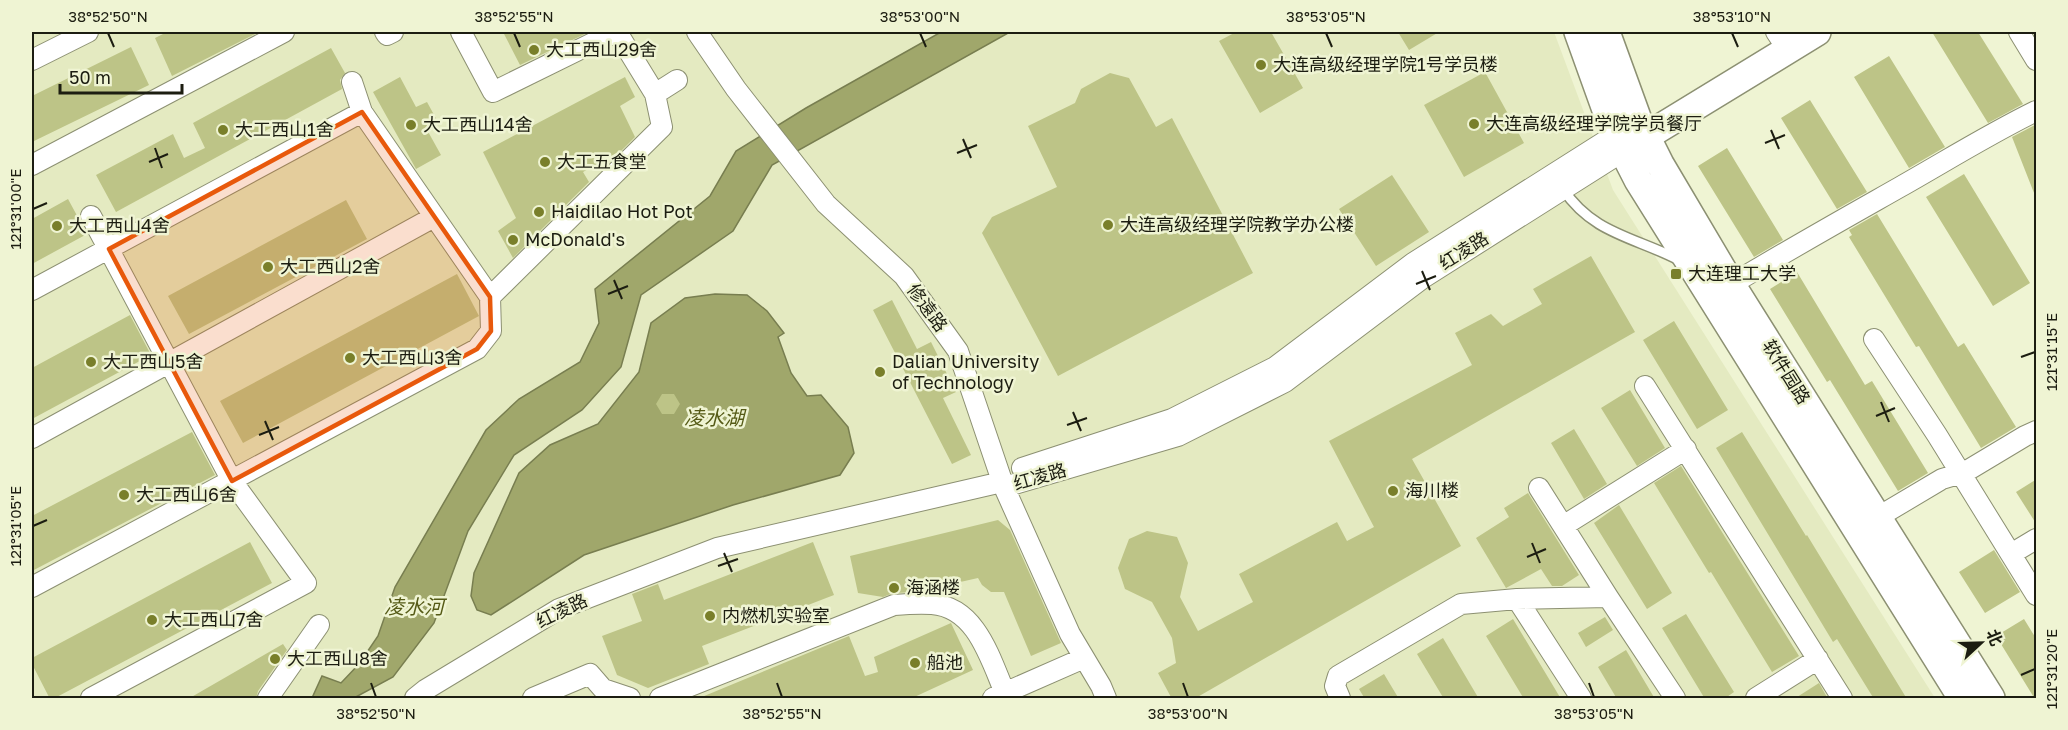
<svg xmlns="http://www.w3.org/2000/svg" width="2068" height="730" viewBox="0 0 2068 730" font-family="'Golos Text','Noto Sans SC',sans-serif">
	<rect width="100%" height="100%" fill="#eff4d3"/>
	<path fill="#e4eac1" d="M32,32H1554L1613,190L1935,698H32Z"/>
	<path fill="#a0a76b" stroke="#787e50" stroke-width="1.5" d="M941,32H1010L772,165L733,231L641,295L621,367L582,410L514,455L468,531L434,623L393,677L354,698H312L322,676L341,683L359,664L378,636L395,587L486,430L519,399L580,362L599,323L595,289L710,196L736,151L806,108Z
		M715,294L747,295L767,311L784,333L778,337L791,373L807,396L821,395L848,427L854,453L840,475L733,505L584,555L491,615L477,610L471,596L474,573L519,473L550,445L598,424L639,372L651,323L685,298Z"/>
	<path fill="#bdc487" d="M167,32H259L172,76L155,38Z
		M503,32H589L520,65Z
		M1236,32H1271L1303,88L1260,113L1219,41Z
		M1398,32H1439L1409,50Z
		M1932,32H1978L2023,104L1988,123Z
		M131,47L149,85L32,142V96Z
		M331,48L345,73L340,80L342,89L116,212L96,175L173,134L184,158L205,148L193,123Z
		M1889,56L1945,147L1909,168L1854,77Z
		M1485,72L1524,143L1464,177L1424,105Z
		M1110,73L1129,78L1156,127L1172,118L1253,273L1058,376L982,233L992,217L1057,187L1028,126L1075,103L1081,89Z
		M400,77L416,107L427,102L438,122L426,128L441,155L416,169L373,92Z
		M625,77L635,97L620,106L635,137L621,151L583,172L589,182L513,258L498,231L516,218L483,152Z
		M1810,100L1867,192L1837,209L1781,118Z
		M2037,124V198H2036L2012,137Z
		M1727,148L1783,240L1754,257L1698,166Z
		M1964,174L2030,283L1993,306L1926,197Z
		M1392,175L1429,232L1376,266L1339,209Z
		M68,199L87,234L32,264V219Z
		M346,200L367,239L189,334L168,296Z
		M1877,214L1958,347L1964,343L2016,427L1981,448L1919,346L1916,347L1849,237L1852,235L1849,230Z
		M1591,256L1635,332L1412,459L1461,546L1194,699H1172L1158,673L1176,663L1172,638L1152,602L1125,589L1118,568L1129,539L1147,531L1177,537L1188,563L1180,597L1198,631L1253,602L1239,574L1337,522L1347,541L1374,527L1329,441L1472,365L1455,333L1491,314L1503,326L1542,304L1533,289Z
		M1797,272L1865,385L1872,381L1928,473L1898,491L1830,380L1827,382L1770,289Z
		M457,274L479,316L243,443L220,401Z
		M892,300L917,349L931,342L956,392L943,398L971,455L952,464L873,310Z
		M130,315L151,355L32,419V368Z
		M1674,321L1728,410L1697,429L1643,340Z
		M1630,390L1665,448L1637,466L1601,408Z
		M662,394H674L680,404L674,414H662L656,404Z
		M1574,429L1607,484L1584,499L1551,443Z
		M192,432L215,475L32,571V516Z
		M1742,432L1806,536L1807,535L1907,699H1874L1837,639L1833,642L1716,448Z
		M1681,466L1799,656L1772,672L1711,572L1709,573L1654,483Z
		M2037,479V525L2016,492Z
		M1528,493L1579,575L1562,586H1552L1541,569L1506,588L1476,538L1509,517L1504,508Z
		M1619,505L1672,593L1647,609L1594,523Z
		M998,520L1010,530L1061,643L1031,656L1004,592H991L982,585L978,578L916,592L893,593L883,597L858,593L850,556Z
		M250,542L272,583L53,699H50L32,664V658Z
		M813,542L834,595L702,646L709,664L648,688L617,675L602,636L642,621L632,594L658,584L664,600Z
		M1994,550L2020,592L1985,613L1959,572Z
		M1686,614L1734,692L1724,699H1705L1662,628Z
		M1605,617L1613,630L1586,647L1578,633Z
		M1513,619L1561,699H1524L1486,636Z
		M2024,619L2037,640V699H2035L1996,636Z
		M951,623L973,670L910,699H697L849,636L865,676L878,672L874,657Z
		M1443,638L1479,699H1444L1417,654Z
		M283,644L287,650L258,691L256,699H188Z
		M1626,650L1655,699H1617L1598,667Z
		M1384,674L1399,699H1365L1359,689Z
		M1819,683L1828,699H1794Z"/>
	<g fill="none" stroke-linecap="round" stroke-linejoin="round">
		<g stroke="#8c9072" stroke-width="12">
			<path id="lane" d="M1563,189C1593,234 1635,237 1679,260"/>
		</g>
		<g stroke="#8c9072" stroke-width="22">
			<path id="street" d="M385,32L387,35L393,32
				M461,32L493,92L615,32
				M617,32L655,94
				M697,32L736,89L826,204L904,276L958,351L1004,487L1070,634L1101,686L1106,698
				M1776,32L1788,50
				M2019,32L2036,60
				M32,60L88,32
				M352,82L362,112
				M32,165L284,32
				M32,290L362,112L490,297
				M1722,290C1781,254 1840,221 1900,187C1946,161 1989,134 2036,111
				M1874,339L1937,435L2036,595
				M1645,386L1842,698
				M32,438L434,217
				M1022,468L1172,419L1275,367L1413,263L1615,135
				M1004,487L1178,436L1285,382L1423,278L1622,152
				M1539,488L1608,597L1675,698
				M1868,523L1942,479L1965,472L2025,436L2036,431
				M1563,526L1686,449
				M2011,554L2036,539
				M32,587L477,349L491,331L490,297L662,127L655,94L677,80
				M1517,599L1581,698
				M91,698L306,583L232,481L91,216
				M268,698L319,625
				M415,698L425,690L559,609L717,548L1002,482
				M533,698L590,674L603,689L630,698
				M660,698L894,605C906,604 919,603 932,604C976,607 990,658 1005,693
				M993,698L1084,658
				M1340,698L1335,686L1338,676L1461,604L1517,599L1608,597
				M1756,698L1818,659"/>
		</g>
		<g stroke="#8c9072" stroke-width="30">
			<path id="secondary" d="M1578,32L1615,135L1638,180L1962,698
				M1606,32L1638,120L1660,164L1731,284L1991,698
				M1632,145L1817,32"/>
		</g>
		<use href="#lane" stroke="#fff" stroke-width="9"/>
		<use href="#street" stroke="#fff" stroke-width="20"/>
		<use href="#secondary" stroke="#fff" stroke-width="27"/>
	</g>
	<path fill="#e8590c" fill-opacity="0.2" stroke="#e8590c" stroke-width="4.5" stroke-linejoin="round" d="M362,112L490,297L491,331L477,349L232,481L109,249Z"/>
	<path fill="none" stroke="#1c1d11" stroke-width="2" d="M108,33L114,47M514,33L520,47M920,33L926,47M1326,33L1332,47M1732,33L1738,47M1771,130L1779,149M963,139L971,158M1765,143L1785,135M155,148L162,168M957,153L977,145M149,162L168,154M33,209L47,203M1422,271L1430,290M614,280L622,299M1416,284L1436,276M608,294L628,286M2021,357L2035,352M1881,402L1889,422M1073,412L1081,431M1876,416L1895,408M265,421L273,440M1067,425L1087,418M259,435L279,427M33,526L47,520M1532,543L1540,563M724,553L732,572M1527,557L1546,549M718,566L738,559M2021,675L2035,669M371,683L376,697M777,683L782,697M1183,683L1188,697M1589,683L1594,697"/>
	<g fill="#797f2a" stroke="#eff4d3" stroke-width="2">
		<circle cx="534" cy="50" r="6"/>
		<circle cx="1261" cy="65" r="6"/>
		<circle cx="1474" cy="124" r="6"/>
		<circle cx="411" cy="125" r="6"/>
		<circle cx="223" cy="130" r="6"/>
		<circle cx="545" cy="162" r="6"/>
		<circle cx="539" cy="212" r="6"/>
		<circle cx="1108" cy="225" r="6"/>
		<circle cx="57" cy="226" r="6"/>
		<circle cx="513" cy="240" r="6"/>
		<circle cx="268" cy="267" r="6"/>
		<rect x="1670" y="268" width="12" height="12" rx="3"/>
		<circle cx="350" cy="358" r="6"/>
		<circle cx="91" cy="362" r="6"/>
		<circle cx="880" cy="372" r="6"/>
		<circle cx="1393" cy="491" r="6"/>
		<circle cx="124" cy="495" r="6"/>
		<circle cx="894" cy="588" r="6"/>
		<circle cx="710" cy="616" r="6"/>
		<circle cx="152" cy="620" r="6"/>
		<circle cx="275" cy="659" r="6"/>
		<circle cx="915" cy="663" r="6"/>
	</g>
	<g text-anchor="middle" stroke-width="5" stroke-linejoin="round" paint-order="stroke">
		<g font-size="18" fill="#1c1d11" stroke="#eff4d3" text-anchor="start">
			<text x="546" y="56">大工西山29舍</text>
			<text x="1273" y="71">大连高级经理学院1号学员楼</text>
			<text x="1486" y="130">大连高级经理学院学员餐厅</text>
			<text x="423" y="131">大工西山14舍</text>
			<text x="235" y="136">大工西山1舍</text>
			<text x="557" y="168">大工五食堂</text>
			<text x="551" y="218">Haidilao Hot Pot</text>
			<text x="1120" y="231">大连高级经理学院教学办公楼</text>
			<text x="69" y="232">大工西山4舍</text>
			<text x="525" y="246">McDonald's</text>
			<text x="280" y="273">大工西山2舍</text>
			<text x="1688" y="280">大连理工大学</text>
			<text x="362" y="364">大工西山3舍</text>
			<text x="103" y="368">大工西山5舍</text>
			<text x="892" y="368">Dalian University<tspan x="892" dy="21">of Technology</tspan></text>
			<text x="1405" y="497">海川楼</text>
			<text x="136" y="501">大工西山6舍</text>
			<text x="906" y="594">海涵楼</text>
			<text x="722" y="622">内燃机实验室</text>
			<text x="164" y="626">大工西山7舍</text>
			<text x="287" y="665">大工西山8舍</text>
			<text x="927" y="669">船池</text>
		</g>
		<g font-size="18" fill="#1c1d11" stroke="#eff4d3">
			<text transform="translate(1464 251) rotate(-32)" y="6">红凌路</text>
			<text transform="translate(927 308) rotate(54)" y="6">修遠路</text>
			<text transform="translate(1786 372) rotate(58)" y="6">软件园路</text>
			<text transform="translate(1040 477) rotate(-16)" y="6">红凌路</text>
			<text transform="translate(562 611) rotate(-26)" y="6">红凌路</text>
		</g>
		<g font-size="20" font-style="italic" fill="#555a16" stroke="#eff4d3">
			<text x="714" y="425">凌水湖</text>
			<text x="414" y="614">凌水河</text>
		</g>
	</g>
	<rect width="2068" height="730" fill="none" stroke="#eff4d3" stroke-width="66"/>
	<g transform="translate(1981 643) rotate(68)" stroke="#eff4d3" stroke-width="4.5" paint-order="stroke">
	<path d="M0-4.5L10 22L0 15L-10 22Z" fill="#1c1d11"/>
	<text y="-9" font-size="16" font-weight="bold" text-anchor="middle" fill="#1c1d11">北</text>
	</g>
	<path d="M60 84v9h122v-9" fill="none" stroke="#1c1d11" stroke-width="3"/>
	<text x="69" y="84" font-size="18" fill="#1c1d11" stroke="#eff4d3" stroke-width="4.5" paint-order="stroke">50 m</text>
	<rect x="33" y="33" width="2002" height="664" fill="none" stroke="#1c1d11" stroke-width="2"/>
	<g font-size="15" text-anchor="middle" fill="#1c1d11">
		<text x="108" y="22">38°52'50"N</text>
		<text x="514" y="22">38°52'55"N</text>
		<text x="920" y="22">38°53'00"N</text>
		<text x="1326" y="22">38°53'05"N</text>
		<text x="1732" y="22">38°53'10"N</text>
		<text transform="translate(16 209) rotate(-90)" y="5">121°31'00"E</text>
		<text transform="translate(2052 352) rotate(-90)" y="5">121°31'15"E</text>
		<text transform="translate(16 526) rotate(-90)" y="5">121°31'05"E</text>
		<text transform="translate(2052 669) rotate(-90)" y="5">121°31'20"E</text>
		<text x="376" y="719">38°52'50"N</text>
		<text x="782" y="719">38°52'55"N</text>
		<text x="1188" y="719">38°53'00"N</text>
		<text x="1594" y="719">38°53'05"N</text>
	</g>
</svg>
